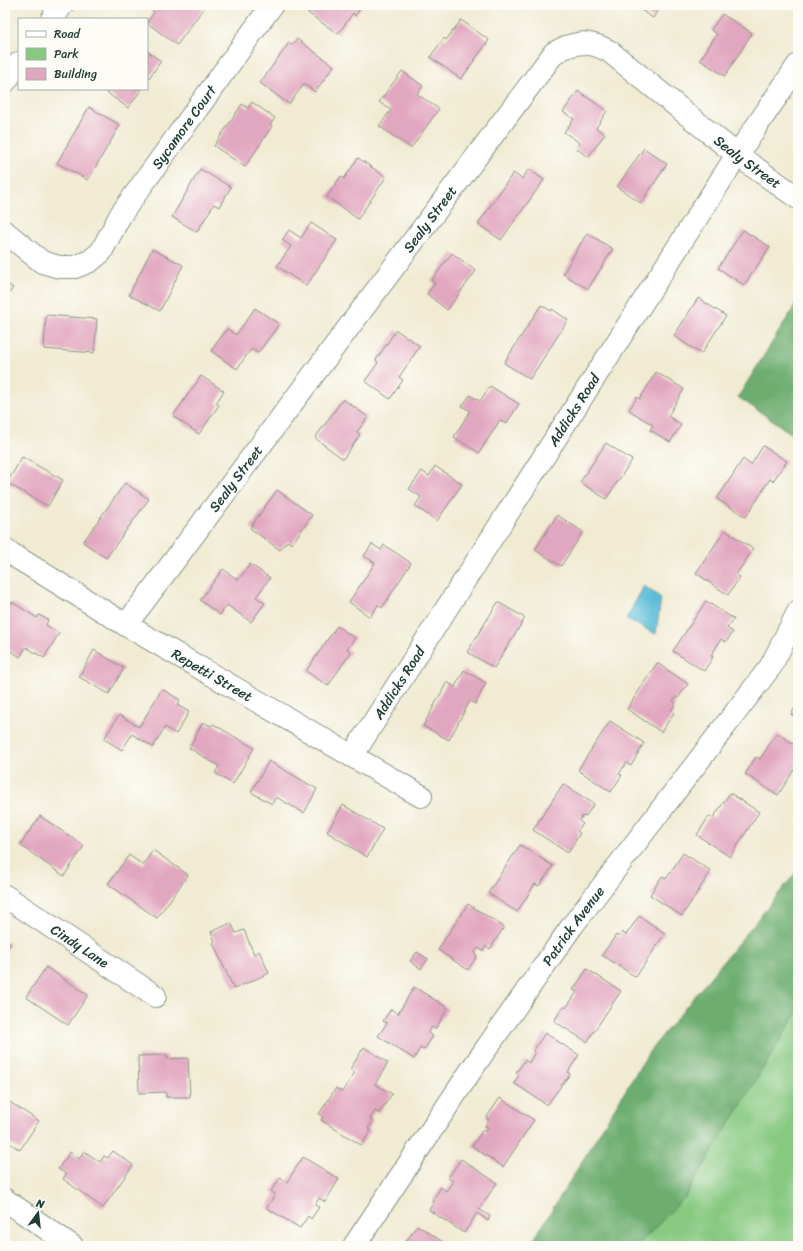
<svg xmlns="http://www.w3.org/2000/svg" width="803" height="1251" font-family="Sriracha,sans-serif">
<style>
.green{fill:#87c981;stroke:#53835a}
.forest{fill:#6dad6f;stroke:#467552}
.water{fill:#5abdd8;stroke:#3c7d86}
.building{fill:#e2a7c0}
.lines{fill:none;stroke-linecap:round;stroke-linejoin:round}
.minor-casing{stroke:#889484;stroke-width:24}
.minor{stroke:#fff;stroke-width:22}
.labels{text-anchor:middle;stroke-width:3;stroke-linejoin:round;paint-order:stroke}
.street-label{font-size:14px;fill:#1f3d34;stroke:#fdfcf7}
</style>
<rect width="100%" height="100%" fill="#fdfcf7"/>
<filter id="ink" filterUnits="userSpaceOnUse"><feTurbulence type="fractalNoise" baseFrequency=".025" numOctaves="2"/><feDisplacementMap in="SourceGraphic" scale="8" xChannelSelector="R" yChannelSelector="G"/><feConvolveMatrix kernelMatrix="1 2 1 2 8 2 1 2 1" color-interpolation-filters="sRGB"/></filter>
<filter id="wash" filterUnits="userSpaceOnUse"><feTurbulence type="fractalNoise" baseFrequency=".012" numOctaves="4" result="noise"/><feDisplacementMap in="SourceGraphic" scale="16" xChannelSelector="R" yChannelSelector="G"/><feGaussianBlur stdDeviation="0.9" result="paint"/><feColorMatrix in="noise" values="0 0 0 0 0 0 0 0 0 0 0 0 0 0 0 0 0 1.4 0 .05"/><feComposite in="paint" operator="in"/></filter>
<g filter="url(#wash)">
<rect width="100%" height="100%" fill="#f1ebd3"/>
<path class="green" d="M798,1011V1246H637L685,1196Z"/>
<path class="forest" d="M798,301V438L738,397Z
M798,870V1011L685,1197L637,1246H530L649,1052Z"/>
<path class="water" d="M644,586L661,598L656,634L626,619Z"/>
<g id="blocks">
<path class="building" d="M150,5H206L177,45L147,23L154,12L148,8Z
M314,5H363L355,16L353,13L338,34L308,13Z
M634,5H661L653,18Z
M722,14L752,33L725,76L700,60L717,34L711,30Z
M461,20L489,40L461,79L430,57L444,38L446,40Z
M297,39L334,66L315,92L304,84L289,104L260,83L289,43L292,45Z
M147,51L161,61L147,81Z
M402,71L423,86L417,94L439,109L411,148L379,126L391,110L379,102Z
M102,89H142L128,108Z
M578,91L607,111L596,128L605,134L588,157L576,148L580,143L564,132L574,119L563,112Z
M252,102L275,118L270,125L272,126L245,167L214,146L242,104L248,108Z
M89,107L120,125L88,180L57,163Z
M644,148L667,164L641,203L617,187Z
M358,158L386,177L358,219L327,197L341,176L344,179Z
M200,169L231,187L219,207L214,204L197,232L172,217Z
M529,169L544,180L501,240L478,224L513,173L522,179Z
M311,223L337,240L306,286L277,266L291,246L282,240L289,230L301,238Z
M743,230L770,247L744,285L718,268Z
M587,233L613,249L588,289L563,274Z
M152,249L183,265L160,311L129,295Z
M452,253L476,271L447,310L427,294L435,283L431,281Z
M5,282L13,288L5,299Z
M698,298L726,316L701,354L674,336Z
M541,305L551,311L552,309L568,320L530,379L504,363Z
M255,308L279,324L258,353L251,349L237,369L211,351L227,329L236,335Z
M46,315L97,319L94,353L44,349Z
M396,330L420,346L399,377L403,380L390,399L365,381L378,363L376,360Z
M656,372L684,389L668,416L681,425L670,442L650,430L653,425L629,410L637,397L640,399Z
M201,376L224,391L216,403L219,405L199,434L173,416Z
M490,386L519,404L506,424L500,420L479,453L454,437L470,411L462,406L470,395L480,401Z
M343,399L368,417L357,432L360,435L343,459L315,438Z
M606,443L632,460L606,499L580,482Z
M763,446L787,461L773,481L770,479L746,517L717,499L743,459L751,465Z
M22,457L63,480L48,506L7,483Z
M435,466L462,484L437,521L415,506L421,497L409,489L422,471L429,476Z
M125,483L149,499L106,558L83,542Z
M277,490L312,515L292,544L287,541L280,550L250,528Z
M557,515L583,532L561,566L535,550Z
M725,530L753,549L736,575L740,577L728,595L696,573Z
M372,544L381,550L384,545L411,563L382,608L378,605L370,617L349,602L375,563L364,556Z
M250,564L270,578L256,597L265,603L251,622L227,605L220,615L200,600L223,569L238,580Z
M706,601L734,619L727,628L733,632L726,642L721,639L711,656L713,657L704,671L673,651Z
M12,602L37,618L39,615L48,620L46,625L59,633L44,658L26,647L20,657L5,647V638L9,631L5,629V612Z
M498,602L525,618L494,668L467,652Z
M337,626L355,638L347,649L351,652L328,686L306,671Z
M94,650L124,668L109,694L79,677Z
M657,663L688,684L678,698L676,697L673,701L676,703L671,710L674,713L661,732L627,709Z
M464,670L486,683L475,704L470,701L449,740L423,726L447,682L455,687Z
M162,689L180,700L177,705L189,712L176,734L165,727L153,747L132,734L122,750L104,739L119,715L139,727Z
M798,703V719L791,714Z
M610,721L644,743L631,766L626,763L619,774L622,775L611,792L578,770Z
M203,722L211,726L213,724L254,748L233,784L215,773L219,766L189,748Z
M777,733L798,747V764L778,795L745,774L756,757L760,759Z
M269,761L317,789L304,813L276,797L272,804L251,792Z
M563,784L594,804L585,817L582,816L579,821L583,824L577,831L580,833L568,853L533,830Z
M730,793L759,812L730,857L697,835L709,816L713,818Z
M343,805L383,829L367,857L327,832Z
M40,816L84,846L64,876L20,845Z
M520,845L553,866L539,886L535,884L517,912L488,893Z
M153,850L188,875L157,918L108,884L129,855L143,865Z
M683,853L711,871L682,916L650,895L662,876L666,879Z
M468,904L504,927L490,949L486,946L483,951L478,948L474,953L477,956L468,970L438,950Z
M639,916L665,933L636,977L602,955L616,935L619,937L622,932L626,935Z
M231,923L236,933L244,930L254,954L259,951L269,973L234,989L213,943L215,941L211,932Z
M5,941L10,944L5,951Z
M417,952L428,959L421,969L410,961Z
M46,967L88,995L68,1025L26,997Z
M587,969L621,991L587,1042L554,1021L564,1006L566,1008L577,992L573,990Z
M414,987L448,1008L435,1029L432,1027L428,1033L433,1036L424,1050L420,1048L414,1059L378,1036L387,1023L383,1021L391,1009L398,1014Z
M545,1033L579,1055L568,1072L570,1074L547,1105L514,1083L519,1075L516,1073L525,1060L529,1063L535,1052L533,1051Z
M364,1047L388,1063L375,1084L392,1094L379,1113L375,1111L370,1119L373,1121L368,1129L371,1131L361,1145L321,1120L323,1117L319,1114L336,1088L342,1092L355,1072L350,1069Z
M167,1055V1059L188,1058L190,1097H166V1092L139,1093L138,1056Z
M500,1098L534,1120L503,1167L472,1146L483,1130L486,1132L488,1128L485,1126L489,1120L486,1118Z
M5,1099L39,1121L20,1150L5,1140Z
M84,1151L100,1162L104,1156L108,1158L113,1151L133,1165L103,1208L63,1179L66,1174L58,1169L70,1152L79,1159Z
M303,1157L339,1179L325,1202L319,1198L315,1205L319,1207L311,1219L308,1216L300,1228L267,1208L275,1194L271,1191L280,1178L287,1182Z
M461,1159L497,1183L479,1209L490,1216L488,1221L477,1213L464,1233L429,1210L434,1202L432,1201L441,1187L446,1191L453,1181L448,1178Z
M417,1225L449,1246L404,1245Z"/>
</g>
</g>
<g filter="url(#ink)">
<use href="#blocks" fill-opacity="0" stroke="#889484" stroke-width="1"/>
<g class="lines">
<g class="minor-casing">
<g id="minor">
<path d="M52,19L62,5"/>
<path d="M5,82L19,63"/>
<path id="s1" d="M5,232L42,262L59,267H75L90,261L101,252L121,214L272,5"/>
<path id="s2" d="M5,550L126,625L421,796"/>
<path id="s3" d="M126,625L554,53C575,41 587,40 609,51L737,155L798,198"/>
<path id="s4" d="M352,756L737,155L798,65"/>
<path id="s5" d="M5,896L155,996"/>
<path d="M5,1200L72,1246"/>
<path id="s6" d="M354,1246L474,1066L572,926L771,666L798,612"/>
</g>
</g>
<use href="#minor" class="minor"/>
</g>
</g>
<g class="labels">
<g class="street-label">
<text dy="5" stroke="none"><textPath href="#s1" startOffset="262">Sycamore Court</textPath></text>
<text dy="5" stroke="none"><textPath href="#s3" startOffset="950">Sealy Street</textPath></text>
<text dy="5" stroke="none"><textPath href="#s3" startOffset="507">Sealy Street</textPath></text>
<text dy="5" stroke="none"><textPath href="#s4" startOffset="411">Addicks Road</textPath></text>
<text dy="5" stroke="none"><textPath href="#s3" startOffset="183">Sealy Street</textPath></text>
<text dy="5" stroke="none"><textPath href="#s2" startOffset="242">Repetti Street</textPath></text>
<text dy="5" stroke="none"><textPath href="#s4" startOffset="87">Addicks Road</textPath></text>
<text dy="5" stroke="none"><textPath href="#s6" startOffset="388">Patrick Avenue</textPath></text>
<text dy="5" stroke="none"><textPath href="#s5" startOffset="90">Cindy Lane</textPath></text>
</g>
</g>
<rect width="803" height="1251" fill="none" stroke="#fdfcf7" stroke-width="20"/>
<rect x="18" y="18" width="130" height="72" fill="#fdfcf7" stroke="#a4b0a9"/>
<rect x="26" y="31" width="20" height="6" fill="#ffffff" stroke="#a4b0a9"/>
<text x="54" y="38" font-size="12" fill="#1f3d34">Road</text>
<rect x="26" y="48" width="20" height="12" fill="#87c981" stroke="#a4b0a9"/>
<text x="54" y="58" font-size="12" fill="#1f3d34">Park</text>
<rect x="26" y="68" width="20" height="12" fill="#e2a7c0" stroke="#a4b0a9"/>
<text x="54" y="78" font-size="12" fill="#1f3d34">Building</text>
<g transform="translate(38 1213) rotate(15)" stroke="#fdfcf7" stroke-width="3" paint-order="stroke">
<path d="M0-3L7 15L0 10L-7 15Z" fill="#1f3d34"/>
<text y="-6" font-size="11" font-weight="bold" text-anchor="middle" fill="#1f3d34">N</text>
</g>
</svg>
